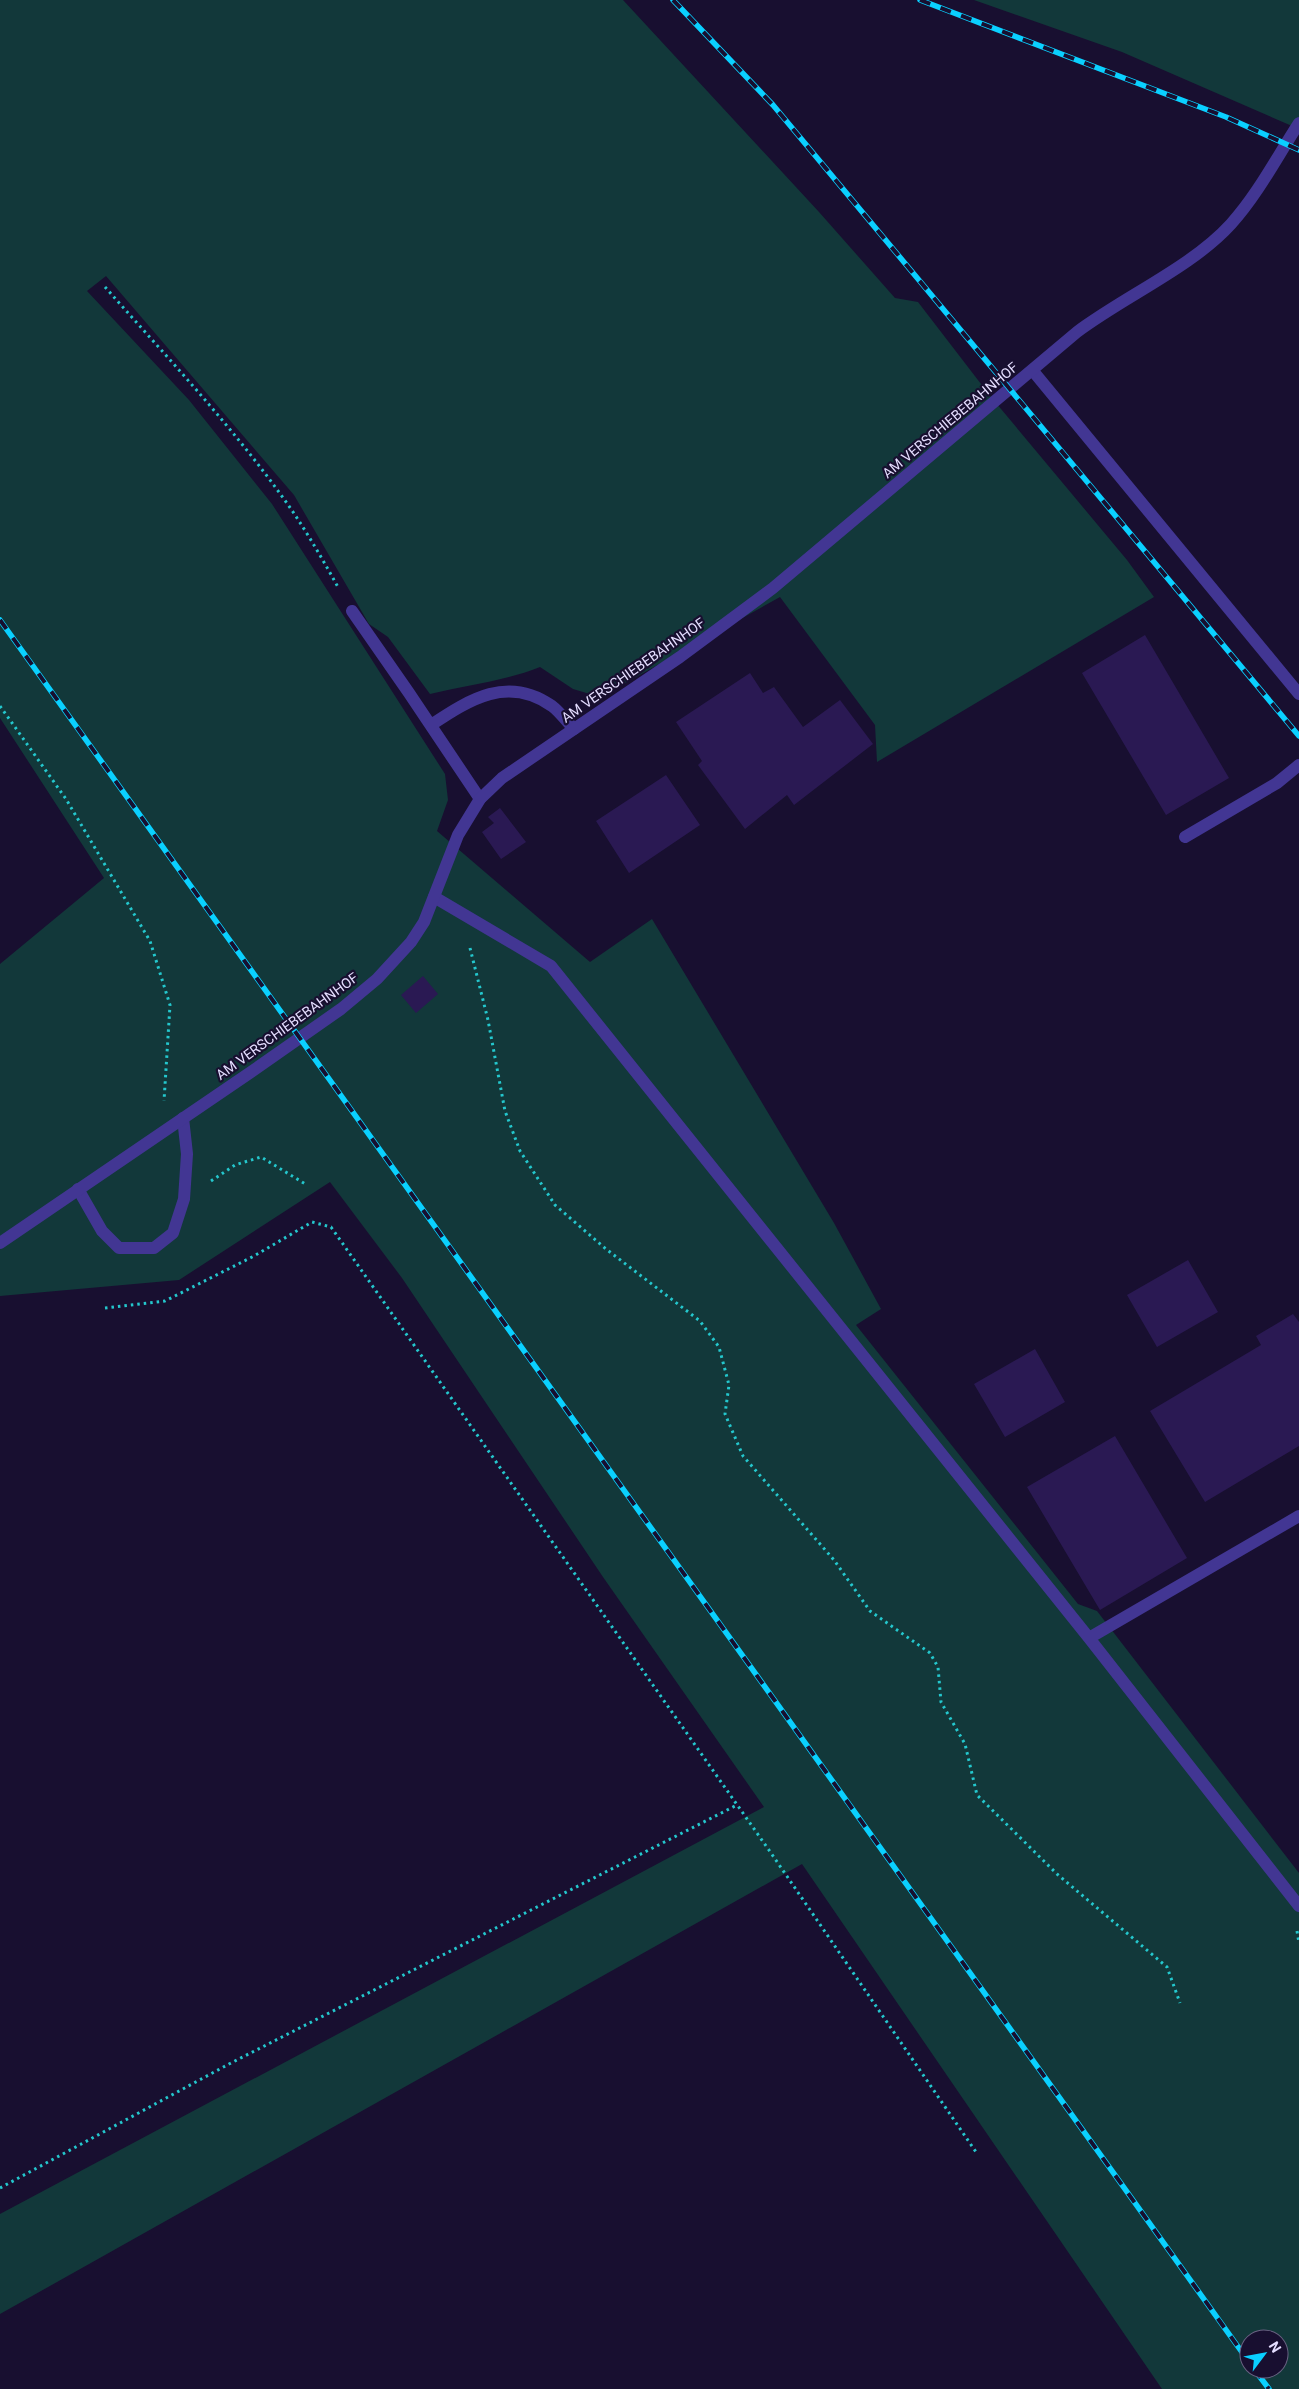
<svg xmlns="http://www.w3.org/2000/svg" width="1299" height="2389" font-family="Roboto,sans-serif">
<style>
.green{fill:#12383a;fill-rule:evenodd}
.building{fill:#2a1953}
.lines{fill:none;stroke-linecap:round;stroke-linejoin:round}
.path{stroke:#24c7cd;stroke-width:3;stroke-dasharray:2.5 4;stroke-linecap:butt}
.service{stroke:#423693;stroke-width:12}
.minor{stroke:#423693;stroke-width:12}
.rail-casing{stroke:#0ad0ff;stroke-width:5.5}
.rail{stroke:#180f30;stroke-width:4;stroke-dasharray:11;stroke-linecap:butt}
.labels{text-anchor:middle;stroke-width:4.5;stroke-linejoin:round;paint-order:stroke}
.street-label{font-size:14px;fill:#e5deff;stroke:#180f30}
</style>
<rect width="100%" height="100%" fill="#180f30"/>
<path class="green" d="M0,0H623L819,212L895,298L918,302L991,397L1127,560L1154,597L877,762L875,725L780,597L600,697L573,689L540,667C505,681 467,685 430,694L388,637L369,624L294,495L106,276L87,291L189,400L272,504L445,774L448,800L437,831L590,962L652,919L834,1223L881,1309L856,1325L1078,1604L1097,1611L1299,1873V2389H1162L802,1864L0,2314V2214L764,1807L603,1577L402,1278L330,1182L179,1280L0,1296V964L104,878L0,718ZM1249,2339H1279V2369H1249Z
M974,0H1299V129L1122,52Z"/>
<path class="building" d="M1145,635L1229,778L1166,815L1082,673Z
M750,673L763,693L774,687L803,727L840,700L873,744L794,805L787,795L745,829L698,765L702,761L676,722Z
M666,775L700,825L629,873L596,821Z
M500,808L526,842L501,859L482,832L494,823L488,817Z
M423,976L438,994L416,1013L401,995Z
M1188,1260L1218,1312L1157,1347L1127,1295Z
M1293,1314L1299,1322V1446L1205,1502L1150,1411L1261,1345L1256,1336Z
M1035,1349L1065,1402L1005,1437L974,1384Z
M1115,1436L1187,1558L1100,1610L1027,1487Z"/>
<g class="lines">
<path class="path" d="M105,287C166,356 230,424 284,499C304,527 322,558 339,589
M0,706L66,799L150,941L170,1005L164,1101
M470,948L488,1020L505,1111L520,1151L555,1205L606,1249L700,1321L719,1347L729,1385L725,1414L743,1456L834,1560L870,1611L930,1653L938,1667L941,1702L965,1744L977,1795L1057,1874L1167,1967L1180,2003
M211,1181L235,1165L261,1157L307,1185
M105,1308L165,1301L254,1256L312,1222L331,1227L771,1853L976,2152
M1297,1931L1299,1943
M0,2188L229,2064L737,1805"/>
<path class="service" d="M1033,371L1299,694
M352,611L409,693L480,799
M431,725C470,699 508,675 552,706C560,712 567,722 574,729
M1185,837L1277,783L1299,765
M434,897L551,966L1089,1638L1299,1906
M78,1189L102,1231L119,1248H154L173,1233L184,1199L187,1154L183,1118
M1089,1638L1299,1516"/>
<path class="minor" d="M0,1243L251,1072L341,1009L377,979L411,942L424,922L458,835L480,799L502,778L680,657L773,588L1077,332C1125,296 1192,267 1231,224C1258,194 1277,157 1299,123"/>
<g class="rail-casing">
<path id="rail" d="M673,0L773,105L1299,736
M920,0L1226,117L1299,150
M0,620L1249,2362
M1254,2369L1269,2389"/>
</g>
<use href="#rail" class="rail"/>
</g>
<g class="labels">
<g class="street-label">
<text transform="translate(950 420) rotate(-40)" y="5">AM VERSCHIEBEBAHNHOF</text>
<text transform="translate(633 670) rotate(-35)" y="5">AM VERSCHIEBEBAHNHOF</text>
<text transform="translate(287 1026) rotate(-36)" y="5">AM VERSCHIEBEBAHNHOF</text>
</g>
</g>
<g transform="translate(1264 2354) rotate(58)"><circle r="24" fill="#180f30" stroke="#6a6283"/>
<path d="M0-4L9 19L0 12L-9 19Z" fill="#0ad0ff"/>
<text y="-8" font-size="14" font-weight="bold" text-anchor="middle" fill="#e5deff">N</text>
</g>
</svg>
